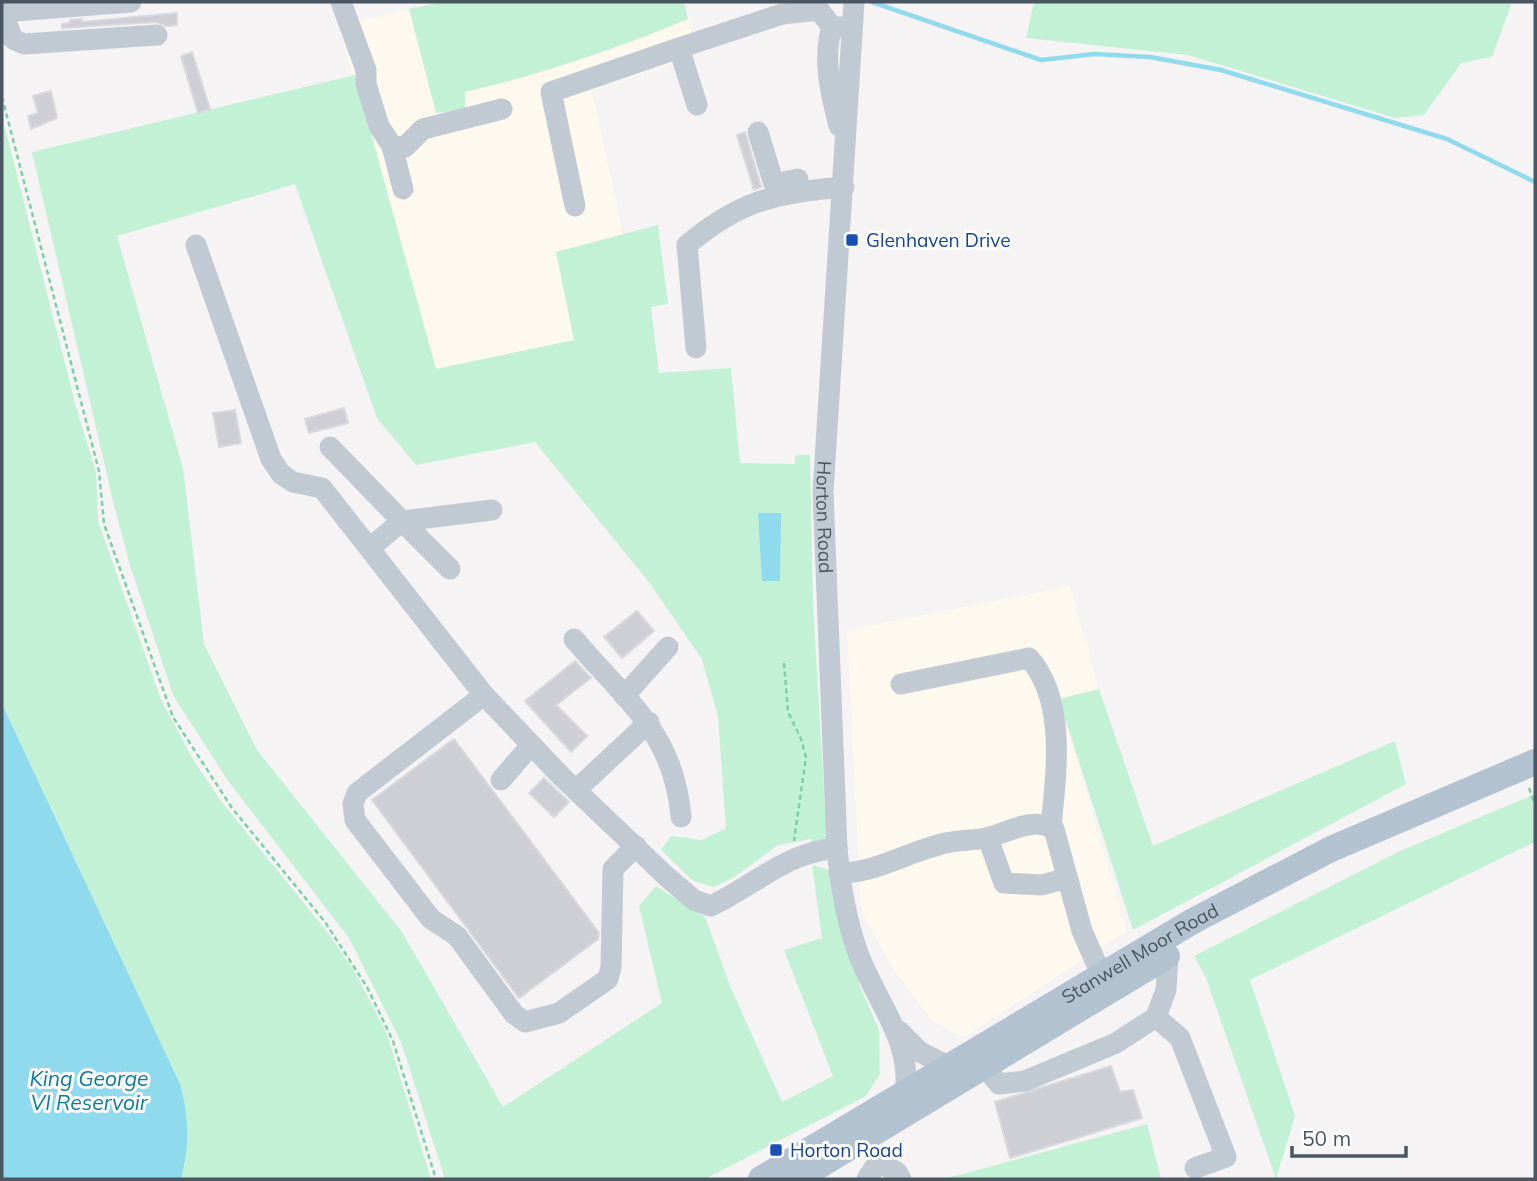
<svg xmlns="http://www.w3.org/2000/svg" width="1537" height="1181" font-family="Mulish,sans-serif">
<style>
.commercial{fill:#fdf9ef}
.green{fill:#c3f1d5}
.water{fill:#90daee}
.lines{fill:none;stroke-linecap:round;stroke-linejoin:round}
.stream{stroke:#90daee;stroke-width:4.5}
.building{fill:#cdcfd5;stroke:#d7d9de;stroke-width:2}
.path{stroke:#7ad0a6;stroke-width:2.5;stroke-dasharray:5 3.5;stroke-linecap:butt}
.minor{stroke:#c1cad2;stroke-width:21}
.major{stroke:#b3c2d1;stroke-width:26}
.transit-dot{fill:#1a4fb4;stroke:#fff;stroke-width:2.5}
.labels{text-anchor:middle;stroke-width:6;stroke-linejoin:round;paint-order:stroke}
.transit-label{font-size:19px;fill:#164399;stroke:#fff;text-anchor:start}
.street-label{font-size:19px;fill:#4a5661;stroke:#fff}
.water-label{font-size:21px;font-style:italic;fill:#0c7c9b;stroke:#fff}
</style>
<rect width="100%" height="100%" fill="#f5f3f3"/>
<path class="commercial" d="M409,9L436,112L464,92L512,81L615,49L688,19L692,35L666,45L671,64L592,90L623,234L556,252L575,340L436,369L339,26Z
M1070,586L1099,689L1059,700L1127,931L964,1037L931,1020L891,966L861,910L847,630Z"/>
<path class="green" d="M442,2H684L688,19C615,49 542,74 465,92V110L436,113L409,9Z
M1034,2H1512L1492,57L1461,63L1424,115L1395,118L1188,55L1026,38Z
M355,75L436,369L574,340L556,252L658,225L668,304L651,307L659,373L731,368L740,463L795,464V455H810L813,606L827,840L811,846V839L778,845L736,876L714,887L693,881L661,850L671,836L702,840L726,828L718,716L702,659L648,581L535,442L416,465L377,418L295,184L117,236L183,468L204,644L257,750L402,932L503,1107L662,1003L639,906L656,886L705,917L731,988L782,1102L833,1076L784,950L822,938L812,865L827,869L834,875L859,984L879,1030L880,1074L866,1096L705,1179H445L401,1042L349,938L229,782L174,697L129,562L114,505L32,152Z
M2,116L76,407L96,472L98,521L161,700L194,761L221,801L328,933L356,974L387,1034L431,1179H181L185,1163L180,1084L2,704Z
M1099,689L1153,846L1395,741L1406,784L1133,930L1059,699Z
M1535,794V842L1250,980L1295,1116L1276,1179L1206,978L1194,956L1398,852Z
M1147,1124L1161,1179H944Z"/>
<path class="water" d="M758,513H781L780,581H762Z
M2,704L180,1084C189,1117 190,1146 181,1179H2Z"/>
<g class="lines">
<path class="stream" d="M872,2L1041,60L1095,54L1150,57L1221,70L1447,139L1535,182"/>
</g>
<path class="building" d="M177,13V25L166,26L156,22L62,28V24L70,23V20L82,19V22Z
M192,52L210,109L198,113L181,56Z
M51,91L57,118L31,129L28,116L38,113L33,96Z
M745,132L761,187L754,190L737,135Z
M344,408L348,423L309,433L305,419Z
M235,410L241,443L219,447L213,413Z
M637,611L654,631L622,658L604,637Z
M575,661L591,678L556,705L587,736L571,752L525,701Z
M454,739L599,933L598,939L519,998L372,800Z
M544,778L569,802L554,817L529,793Z
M1111,1066L1120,1092L1133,1090L1142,1118L1010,1158L995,1102Z"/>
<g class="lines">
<path class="path" d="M2,97L99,471L104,524L173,717L232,808L325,922L367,987L393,1041L436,1179
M784,663L788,712L801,739L806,757L794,841
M1529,788L1535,805"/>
<g class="minor">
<path d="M341,2L366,70V84L379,126L392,146L405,147L423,129L502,109"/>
<path id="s1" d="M854,2L823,492L837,848C840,884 846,919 858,953C875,1000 913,1041 905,1093"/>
<path d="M2,12L13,39L24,44L157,35"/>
<path d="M2,12L131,2"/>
<path d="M697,105L679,48L782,14L819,10L832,27"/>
<path d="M839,126C831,95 822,58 832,27H846"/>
<path d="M758,132L774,184L798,179"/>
<path d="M392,146L403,189"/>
<path d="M575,206L551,92L679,48"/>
<path d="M196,245L271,459L281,474L293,482L322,488L484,695L562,777L666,876L694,900L711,906C757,884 784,853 837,848"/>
<path d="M696,348L687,245C740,200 776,193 844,187"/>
<path d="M330,447L402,521L370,548"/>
<path d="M402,521L492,510"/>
<path d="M402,521L450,569"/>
<path d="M574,639C625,700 674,732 681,817"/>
<path d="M901,684L1029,658C1067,701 1056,774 1051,827"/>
<path d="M484,695L357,793L353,804L355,820L431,919L457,936L514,1014L525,1022L559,1013L608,979L611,967L613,869L636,846"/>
<path d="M624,696L668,647"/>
<path d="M501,780L531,745"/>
<path d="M576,790L649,722"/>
<path d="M988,838L1004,883L1042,885L1067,878"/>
<path d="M839,873C874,873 904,854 938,845C953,840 970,841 986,838C1007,833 1033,816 1054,829L1082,931L1101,974"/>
<path d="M1156,1017L1180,1038L1226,1157L1195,1168"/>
<path d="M899,1031L920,1052L948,1066"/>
<path d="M984,1066L999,1084L1025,1081L1116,1043L1156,1017L1166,990L1168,956"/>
<path d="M867,1179L878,1162L897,1172L901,1179"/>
</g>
<g class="major">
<path id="s2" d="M761,1179L1193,921L1331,849L1535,762"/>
<path d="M797,1179L1167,956"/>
</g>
</g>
<g class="transit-dot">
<rect x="845" y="233" width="14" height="14" rx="3.5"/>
<rect x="769" y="1143" width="14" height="14" rx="3.5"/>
</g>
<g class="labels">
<g class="transit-label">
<text x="866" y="247">Glenhaven Drive</text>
<text x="790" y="1157">Horton Road</text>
</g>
<g class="street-label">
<text dy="7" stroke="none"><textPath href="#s1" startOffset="516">Horton Road</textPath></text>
<text dy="7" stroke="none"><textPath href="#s2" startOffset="441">Stanwell Moor Road</textPath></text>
</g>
<g class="water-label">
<text x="89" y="1086">King George<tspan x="89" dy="24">VI Reservoir</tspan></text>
</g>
</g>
<rect width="1537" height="1181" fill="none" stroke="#4a5661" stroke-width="7"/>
<path d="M1292 1146v10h114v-10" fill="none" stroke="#4a5661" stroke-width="3.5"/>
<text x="1302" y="1146" font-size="21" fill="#4a5661" stroke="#ffffff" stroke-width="5" paint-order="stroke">50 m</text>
</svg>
